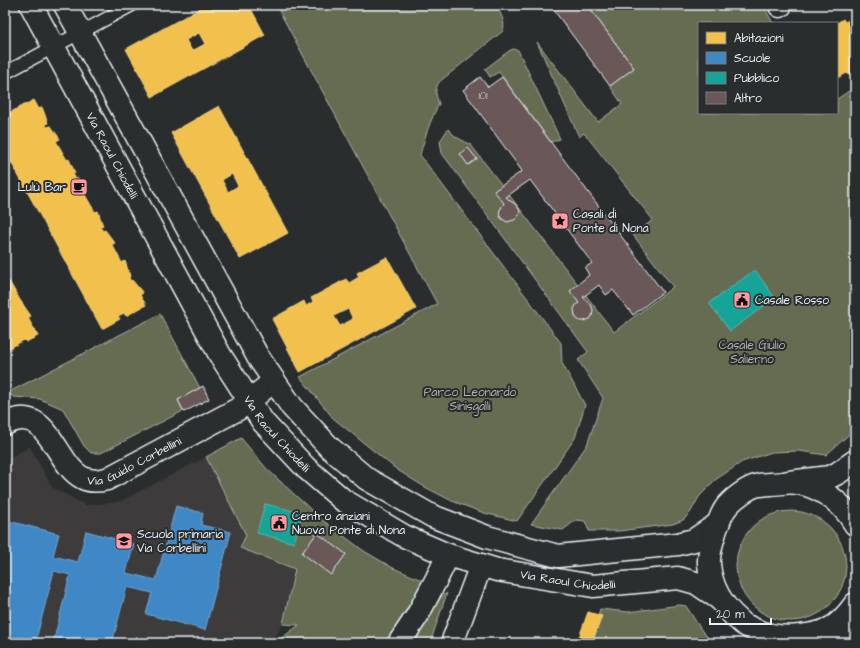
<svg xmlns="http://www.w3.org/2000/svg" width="860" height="648" font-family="'Architects Daughter',sans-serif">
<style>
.built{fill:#3d3a3b}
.green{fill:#666c51;stroke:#a7aea4}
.homes{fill:#f2c14e;stroke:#efcf81;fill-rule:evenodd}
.schools{fill:#3f88c5;stroke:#72a8d4}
.public{fill:#17a398;stroke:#56bab5}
.building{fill:#6a5858;stroke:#e8f1f8}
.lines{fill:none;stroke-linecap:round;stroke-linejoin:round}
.service-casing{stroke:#e8f1f8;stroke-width:15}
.minor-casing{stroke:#e8f1f8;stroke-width:25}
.tertiary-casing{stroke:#e8f1f8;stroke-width:25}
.secondary-casing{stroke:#e8f1f8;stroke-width:25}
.service{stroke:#2a2d2e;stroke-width:12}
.minor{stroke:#2a2d2e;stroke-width:22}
.tertiary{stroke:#2a2d2e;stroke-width:22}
.secondary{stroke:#2a2d2e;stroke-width:22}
.labels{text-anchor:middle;stroke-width:4;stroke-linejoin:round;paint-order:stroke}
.number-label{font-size:10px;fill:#c8cbd0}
.street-label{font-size:12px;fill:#e8f1f8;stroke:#2a2d2e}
.poi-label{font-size:12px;fill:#e8f1f8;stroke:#2a2d2e;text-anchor:start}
.park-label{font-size:12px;fill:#aeb5ad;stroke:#2a2d2e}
</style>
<rect width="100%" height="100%" fill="#2a2d2e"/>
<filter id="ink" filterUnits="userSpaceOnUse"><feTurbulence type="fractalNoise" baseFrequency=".025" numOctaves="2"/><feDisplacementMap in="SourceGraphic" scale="8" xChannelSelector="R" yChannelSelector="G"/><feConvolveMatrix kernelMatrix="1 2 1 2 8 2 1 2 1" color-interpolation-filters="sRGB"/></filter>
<g filter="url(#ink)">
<path class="built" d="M30,447L52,487L85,505L119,502L206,457L246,535L241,548L295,569L283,624L274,639L268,643H5V460Z"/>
<path class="green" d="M276,5H496C500,13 506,21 503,31L439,82C434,91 436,94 439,104C430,120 425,137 420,155L561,343L562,363L585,405L575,438L517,521L484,513L452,501L423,486L396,469L333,418L300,377L437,304Z
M587,5H763L773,23H699V113H837V99L855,87V429L826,455L799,451L772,452L742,462L715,480L699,497L690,513L683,520L673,524L619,531H589L585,521L576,520L563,530L531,524L587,445L603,398L578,360L588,352L447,160L442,154L440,141L448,129L456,137L471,145L614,332L673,287L633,235L653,220L584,133L579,137L537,42L598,122L622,104L610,86L634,68Z
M513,49L518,50L560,139L551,142L499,72L490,77L485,69L509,51Z
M160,314L200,388L178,400L183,411L101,453H91L84,446L63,409L40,399L14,397L7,393Z
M241,438L267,469L321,519L364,551L393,568L424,581L395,628L447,593L430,643H275L299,625L283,624L295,569L240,548L246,535L206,457Z
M736 566a55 55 0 1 1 110 0a55 55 0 1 1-110 0Z
M680,605L686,606L702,631L713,643H590L600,609L628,612Z"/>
<path class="homes" d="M206,5H249L265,35L152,97L126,49ZM199,33L205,44L192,51L186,40Z
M855,17V71L848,75L847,73L837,78V23L843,19L845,22Z
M34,100L39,109L42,107L48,123L45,124L47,127L51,126L60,139L56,141L67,160L69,159L75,173L73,174L76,179L78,178L87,191L84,193L95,212L98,211L103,226L100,227L103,231L105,230L115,243L112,244L122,263L125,261L130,276L129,278L131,281L132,280L143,293L140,295L146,305L126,316L124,313L118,316L120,319L102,329L5,151V115Z
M219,106L288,233L240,259L171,133ZM232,174L238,186L228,192L222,180Z
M387,257L416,309L300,372L272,319L304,301L306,306L313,302L311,298L346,279L349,283L359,277L357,273ZM348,309L353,319L340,326L334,316Z
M9,281L20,300L31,316L28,318L38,336L26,342L24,340L5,351V283Z
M588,612L602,616L592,643H577Z"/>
<path class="schools" d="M176,506L203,513L201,525L231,532L205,630L146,614L152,593L127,587L112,643H53L70,575L54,571L35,643H5V520L59,534L53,556L78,562L86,531L134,544L126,573L156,580Z"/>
<path class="public" d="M755,270L775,298L730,331L709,303Z
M265,504L302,513L294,543L257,533Z"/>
<path class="building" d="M550,5H587L634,68L610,86Z
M480,77L488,87L502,77L663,292L633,315L613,290L606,295L599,285L583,297L592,307L593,310L592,316L590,319L584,321H580L577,319L575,316L574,309L576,305L579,303L570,291L589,275L585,268L592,263L530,180L506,197L510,201L514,203L519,209L520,213L517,218L514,220L507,222L501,218L499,214L500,210L504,203L494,191L522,171L463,90Z
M468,148L477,159L468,165L460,154Z
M203,386L209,399L184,412L178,400Z
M317,533L346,554L331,575L302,553Z"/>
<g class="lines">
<g class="service-casing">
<path id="service" d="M5,73L132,5"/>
</g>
<g class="minor-casing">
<g id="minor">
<path d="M780,6L781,5"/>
<path id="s1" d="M5,424C48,400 55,465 83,478C91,482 99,481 107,479L240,408L274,381"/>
<path d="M399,643L417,616L437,578L448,555"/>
<path d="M452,643L481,565"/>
</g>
</g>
<g class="tertiary-casing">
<path id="tertiary" d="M789,482L830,477L838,473L855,461"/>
</g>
<g class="secondary-casing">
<g id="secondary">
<path id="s2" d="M31,5L220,355L263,422L306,468L343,500L404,536L448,555L497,570L593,586L678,578L696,583L721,600"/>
<path d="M65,5L258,357L292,407L330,448L367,479L432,516L487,537L558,556L678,544L694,540L718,524"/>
<path d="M855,524C842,501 811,479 783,483C775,484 767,484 759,485C748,487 731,500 725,509C721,515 719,522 716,529C713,540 708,552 709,564C711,586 722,606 740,621C742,623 744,625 747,626C763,635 782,638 800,636C809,635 820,633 829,629C840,624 848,614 855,604"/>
<path d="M844,643L845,617"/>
</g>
</g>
<use href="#service" class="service"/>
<use href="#minor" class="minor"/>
<use href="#tertiary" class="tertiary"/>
<use href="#secondary" class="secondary"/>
</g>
</g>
<defs>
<g id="cafe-square" transform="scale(0.9)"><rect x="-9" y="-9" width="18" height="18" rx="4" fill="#ff9aa2" stroke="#2a2d2e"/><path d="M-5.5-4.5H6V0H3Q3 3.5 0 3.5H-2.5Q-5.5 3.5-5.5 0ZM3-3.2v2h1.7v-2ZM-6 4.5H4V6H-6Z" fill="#111"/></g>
<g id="sight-square" transform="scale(0.9)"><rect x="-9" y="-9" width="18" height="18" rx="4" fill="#ff9aa2" stroke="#2a2d2e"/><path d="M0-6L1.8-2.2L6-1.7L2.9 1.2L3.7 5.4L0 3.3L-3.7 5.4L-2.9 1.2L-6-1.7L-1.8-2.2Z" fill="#111"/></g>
<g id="civic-square" transform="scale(0.9)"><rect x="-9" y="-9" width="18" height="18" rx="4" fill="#ff9aa2" stroke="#2a2d2e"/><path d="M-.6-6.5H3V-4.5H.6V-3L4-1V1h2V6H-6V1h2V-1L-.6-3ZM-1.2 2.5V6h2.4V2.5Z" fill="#111"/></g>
<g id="school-square" transform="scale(0.9)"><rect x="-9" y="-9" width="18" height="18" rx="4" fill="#ff9aa2" stroke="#2a2d2e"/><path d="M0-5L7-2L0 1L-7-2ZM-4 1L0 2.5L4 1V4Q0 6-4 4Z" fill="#111"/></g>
</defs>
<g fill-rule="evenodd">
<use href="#cafe-square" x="79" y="187"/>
<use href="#sight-square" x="560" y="221"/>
<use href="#civic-square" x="742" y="300"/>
<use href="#civic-square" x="279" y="523"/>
<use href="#school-square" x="124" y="541"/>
</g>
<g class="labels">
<g class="number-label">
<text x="483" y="99">101</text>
</g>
<g class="street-label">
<text dy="4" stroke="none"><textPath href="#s2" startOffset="171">Via Raoul Chiodelli</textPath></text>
<text dy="4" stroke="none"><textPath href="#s2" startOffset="495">Via Raoul Chiodelli</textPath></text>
<text dy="4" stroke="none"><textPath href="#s1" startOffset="162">Via Guido Corbellini</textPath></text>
<text dy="4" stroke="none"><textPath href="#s2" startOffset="831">Via Raoul Chiodelli</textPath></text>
</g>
<g class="poi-label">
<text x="66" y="191" text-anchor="end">Lulù Bar</text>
<text x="573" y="218">Casali di<tspan x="573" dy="14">Ponte di Nona</tspan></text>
<text x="755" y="304">Casale Rosso</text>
<text x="292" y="520">Centro anziani<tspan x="292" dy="14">Nuova Ponte di Nona</tspan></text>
<text x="137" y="538">Scuola primaria<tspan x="137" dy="14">Via Corbellini</tspan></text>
</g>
<g class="park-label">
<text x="752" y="349">Casale Giulio<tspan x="752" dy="14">Salierno</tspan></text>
<text x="470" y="396">Parco Leonardo<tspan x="470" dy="14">Sinisgalli</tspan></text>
</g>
</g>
<rect width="860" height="648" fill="none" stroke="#2a2d2e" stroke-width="20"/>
<rect x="10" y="10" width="840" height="628" fill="none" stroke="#e8f1f8" stroke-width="1.5" filter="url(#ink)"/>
<rect x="698" y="22" width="140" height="92" fill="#2a2d2e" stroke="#767b7f"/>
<rect x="706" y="32" width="20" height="12" fill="#f2c14e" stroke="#767b7f"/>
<text x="734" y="42" font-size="12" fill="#e8f1f8">Abitazioni</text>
<rect x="706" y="52" width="20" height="12" fill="#3f88c5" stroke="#767b7f"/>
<text x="734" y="62" font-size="12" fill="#e8f1f8">Scuole</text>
<rect x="706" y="72" width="20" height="12" fill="#17a398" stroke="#767b7f"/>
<text x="734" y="82" font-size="12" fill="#e8f1f8">Pubblico</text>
<rect x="706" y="92" width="20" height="12" fill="#6a5858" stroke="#767b7f"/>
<text x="734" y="102" font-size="12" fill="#e8f1f8">Altro</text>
<path d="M710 618v6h61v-6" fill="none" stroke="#e8f1f8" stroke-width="2"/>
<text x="716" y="618" font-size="12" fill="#e8f1f8" stroke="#2a2d2e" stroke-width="3" paint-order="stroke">20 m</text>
</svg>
